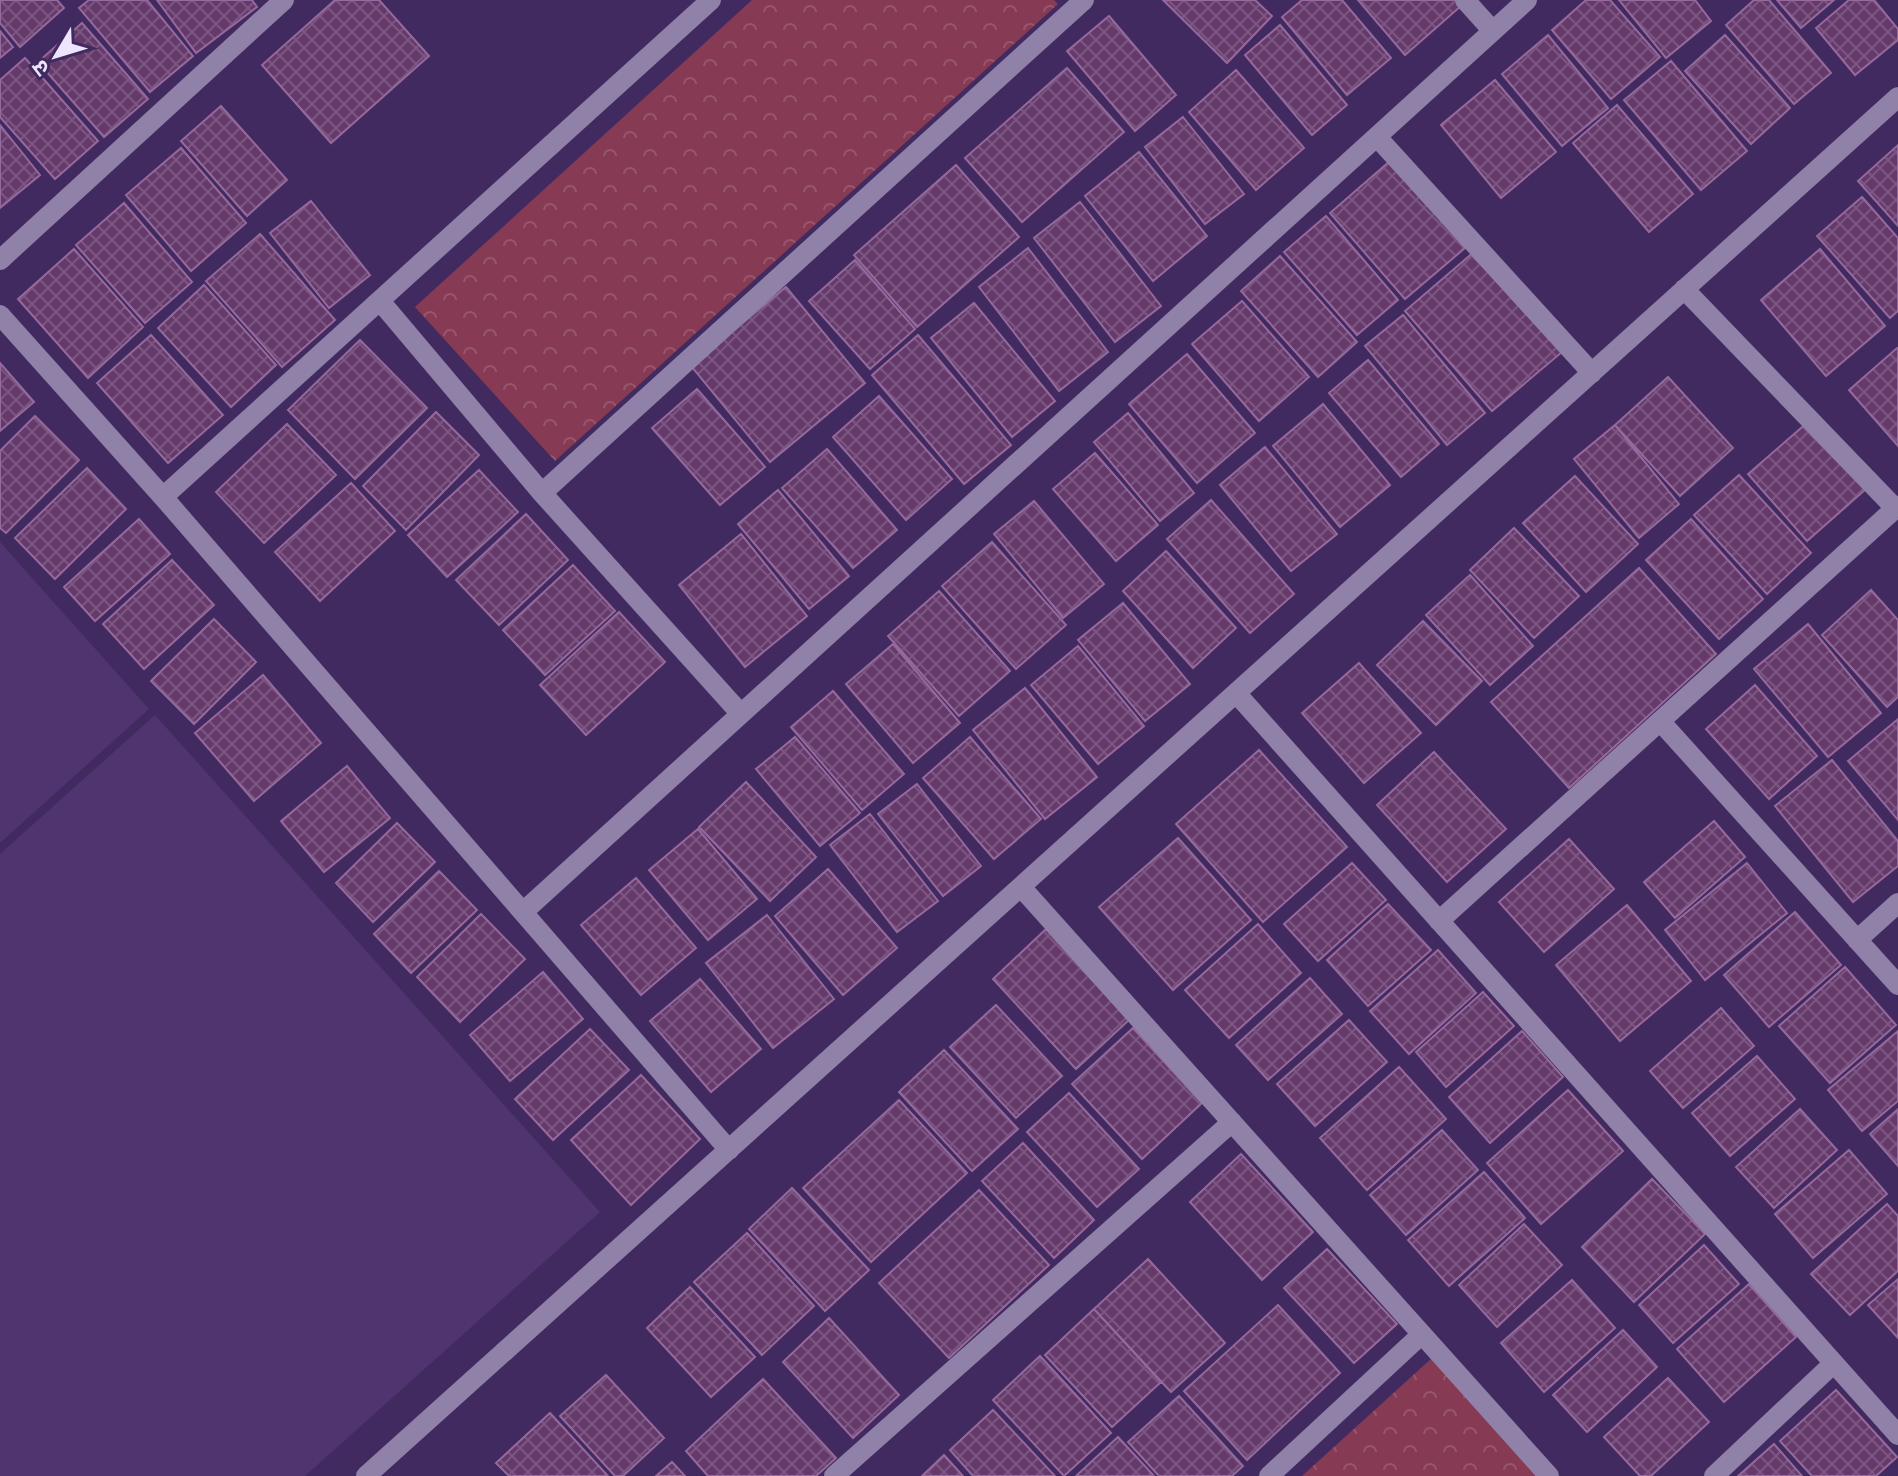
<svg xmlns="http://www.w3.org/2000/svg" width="1898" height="1476" font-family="'Exo 2','Noto Sans Devanagari',sans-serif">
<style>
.built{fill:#4f346f}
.park{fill:url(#park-crowns)}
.building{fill:url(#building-cross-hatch);stroke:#96699d;stroke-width:2}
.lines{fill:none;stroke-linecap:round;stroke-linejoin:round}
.minor{stroke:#9081a9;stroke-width:20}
</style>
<defs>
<pattern id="park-crowns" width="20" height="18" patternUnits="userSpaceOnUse" patternTransform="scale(2)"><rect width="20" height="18" fill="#873a53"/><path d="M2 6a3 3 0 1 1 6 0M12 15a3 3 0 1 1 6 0" fill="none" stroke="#98566d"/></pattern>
<pattern id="building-cross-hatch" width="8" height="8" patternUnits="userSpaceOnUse" patternTransform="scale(2)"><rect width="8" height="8" fill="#653a6b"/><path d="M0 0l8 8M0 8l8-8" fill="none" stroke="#7b5681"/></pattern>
</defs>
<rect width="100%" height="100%" fill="#412a5f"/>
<path class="built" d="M0,542L149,709L0,843Z
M155,715L600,1212L305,1476H0V854Z"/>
<path class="park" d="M752,0H1054L1058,4L555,461L415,307Z
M1432,1358L1540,1476H1302Z"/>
<path class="building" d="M0,0H57L64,8L20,47L0,23Z
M89,0H147L193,56L150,92L79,8Z
M157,0H252L257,7L196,53Z
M335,0H379L429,56L331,143L262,65Z
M1163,0H1255L1272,16L1227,63Z
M1302,0H1342L1391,58L1347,95L1282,17Z
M1358,0H1456L1461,6L1405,55Z
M1586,0H1610L1660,57L1611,99L1552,30Z
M1619,0H1695L1711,21L1666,58Z
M1754,0H1769L1831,73L1794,104L1726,25Z
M1777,0H1834L1801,28Z
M1849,0H1874L1898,29V40L1855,75L1816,28Z
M1109,16L1176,95L1135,131L1067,51Z
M82,23L148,99L104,137L38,62Z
M1280,25L1347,105L1312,135L1245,55Z
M0,31L13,47L0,58Z
M1548,35L1608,108L1562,146L1502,74Z
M1725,35L1790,108L1751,144L1685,71Z
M25,58L98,141L55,179L0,117V80Z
M1671,61L1747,151L1701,190L1624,100Z
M1067,68L1124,132L1022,222L965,158Z
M1236,70L1304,148L1256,190L1189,112Z
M1495,80L1556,152L1501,198L1441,125Z
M1617,105L1693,194L1649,232L1573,143Z
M221,106L287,180L247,216L181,141Z
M1183,117L1244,194L1205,224L1145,147Z
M0,125L40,175L0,208Z
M1898,145V226L1858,181Z
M181,148L246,223L191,271L126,195Z
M1139,152L1207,236L1153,281L1085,196Z
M1390,161L1465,248L1405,299L1330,213Z
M956,165L1019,237L917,327L854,255Z
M1862,197L1898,238V311L1890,318L1817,236Z
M311,201L370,275L329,308L270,233Z
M1080,202L1161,306L1115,342L1034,238Z
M124,203L192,282L145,323L76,245Z
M1326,216L1398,300L1357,335L1284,252Z
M260,234L335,320L282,367L206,281Z
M1028,248L1108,352L1059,391L979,287Z
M74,249L143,327L88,378L18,299Z
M1820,249L1885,326L1826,376L1761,300Z
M1475,251L1562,352L1492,411L1405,311Z
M1280,256L1357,342L1318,377L1241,291Z
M855,260L915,329L870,369L809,301Z
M204,285L276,365L231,407L158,328Z
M786,287L865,383L770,462L691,366Z
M1242,301L1309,377L1259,421L1192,344Z
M974,303L1055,401L1012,437L931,338Z
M1403,315L1485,413L1447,445L1365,346Z
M151,335L223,415L168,463L97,383Z
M918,335L1011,445L964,484L872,375Z
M360,340L427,408L355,479L288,410Z
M1897,348L1898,349V446L1849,390Z
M1187,354L1255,433L1197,483L1129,404Z
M1368,360L1439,444L1401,477L1329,393Z
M0,363L34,402L0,431Z
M1668,377L1733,448L1680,496L1615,425Z
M697,389L765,467L720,505L652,428Z
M879,396L952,479L906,520L833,437Z
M1323,404L1390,485L1340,527L1273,446Z
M436,412L479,455L406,530L363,486Z
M1128,413L1194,493L1160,521L1094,442Z
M35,416L79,460L6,533L0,528V451Z
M1808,422L1866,489L1807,541L1748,474Z
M287,424L336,475L264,543L216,492Z
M1615,425L1679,504L1639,538L1574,459Z
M1265,447L1337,534L1291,571L1220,485Z
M827,449L897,530L853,568L782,488Z
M1095,453L1158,525L1116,561L1053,489Z
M87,468L126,509L55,579L15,538Z
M479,470L518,512L447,577L408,535Z
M1739,475L1811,553L1767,594L1694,515Z
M1575,476L1638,544L1586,592L1523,523Z
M351,483L395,531L320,601L275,552Z
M778,490L849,576L809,609L738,524Z
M1211,500L1294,594L1250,633L1167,539Z
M1034,501L1104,584L1063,618L994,534Z
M526,514L568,560L499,625L456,580Z
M139,519L170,554L95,621L64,587Z
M1691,519L1763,599L1719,639L1646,560Z
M1514,528L1579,596L1534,638L1470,570Z
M741,534L807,616L745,667L679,585Z
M992,542L1066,625L1016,669L942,586Z
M1166,551L1236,628L1193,668L1123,591Z
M172,560L214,605L144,669L103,624Z
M573,565L615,611L545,675L503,630Z
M1639,568L1716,654L1569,788L1491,702Z
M1470,575L1533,646L1490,685L1426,615Z
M1871,590L1898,620V697L1887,707L1822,635Z
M939,591L1010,671L959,716L888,636Z
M1123,603L1190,684L1145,721L1078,640Z
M619,612L665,662L586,735L540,685Z
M214,619L256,662L194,724L151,681Z
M1423,621L1482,681L1436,725L1377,665Z
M1808,624L1881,713L1828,757L1754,669Z
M893,644L960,723L913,763L846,684Z
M1078,646L1144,726L1098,764L1031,685Z
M1359,663L1421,733L1364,783L1302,713Z
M263,675L321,743L254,801L195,733Z
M1755,685L1817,756L1769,799L1706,729Z
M1025,688L1097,777L1045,819L973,730Z
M833,691L904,774L862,810L791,727Z
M1898,719V820L1848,761Z
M795,737L860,813L820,846L756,769Z
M970,737L1041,819L994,859L923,778Z
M1259,750L1347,847L1263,922L1176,824Z
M1434,752L1506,829L1447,882L1377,805Z
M1832,760L1898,841V866L1853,902L1775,806Z
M347,766L390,818L324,872L281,821Z
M746,782L816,857L770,901L699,827Z
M917,784L981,866L943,896L878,814Z
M870,814L938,901L897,932L830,845Z
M1714,821L1745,857L1675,918L1644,882Z
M397,823L435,862L373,922L336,883Z
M698,829L757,899L708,940L649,870Z
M1178,838L1251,920L1173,990L1099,907Z
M1569,839L1614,889L1544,952L1499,902Z
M1352,863L1386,900L1318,961L1284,924Z
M1747,863L1787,913L1705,980L1665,930Z
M828,869L897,948L843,995L775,916Z
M439,871L477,910L411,973L374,934Z
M636,878L696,948L641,995L581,925Z
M1388,904L1431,950L1368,1006L1327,960Z
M1627,905L1691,981L1620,1041L1556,965Z
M1795,912L1841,965L1769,1027L1724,975Z
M481,914L525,959L460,1022L417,977Z
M767,915L834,999L773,1048L706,963Z
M1258,924L1301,973L1229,1038L1185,990Z
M1046,929L1129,1020L1076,1069L993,979Z
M1438,950L1476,993L1409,1054L1370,1011Z
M1845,967L1896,1025L1830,1083L1779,1026Z
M543,972L583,1019L510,1081L470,1035Z
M1310,978L1342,1014L1268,1080L1236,1045Z
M700,979L761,1049L711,1092L650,1021Z
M1483,992L1514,1026L1446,1087L1416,1052Z
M996,1005L1062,1076L1016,1118L950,1047Z
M1721,1008L1754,1046L1683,1108L1650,1071Z
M1349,1020L1387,1062L1315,1126L1277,1084Z
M1133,1028L1202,1103L1142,1159L1072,1084Z
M590,1029L629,1070L553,1140L515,1099Z
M1522,1031L1563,1077L1490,1143L1449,1097Z
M1898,1031V1101L1862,1131L1828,1090Z
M944,1050L1018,1129L972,1171L899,1092Z
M1757,1056L1795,1099L1730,1156L1692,1113Z
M1399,1067L1446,1119L1367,1190L1320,1138Z
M641,1075L700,1139L631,1205L571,1140Z
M1568,1090L1623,1151L1541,1224L1487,1163Z
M1069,1093L1139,1169L1097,1207L1027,1132Z
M899,1100L967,1173L871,1262L803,1188Z
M1800,1109L1837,1150L1774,1208L1736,1167Z
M1898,1109V1166L1870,1134Z
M1442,1130L1478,1170L1406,1235L1370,1195Z
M1023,1143L1094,1220L1054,1258L982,1181Z
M1849,1150L1887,1194L1813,1258L1775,1214Z
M1241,1154L1313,1232L1262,1280L1190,1202Z
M1484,1172L1525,1218L1449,1286L1408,1240Z
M1652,1179L1705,1234L1634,1302L1582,1247Z
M792,1188L869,1270L825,1311L749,1229Z
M979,1190L1049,1265L949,1358L879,1283Z
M1887,1204L1898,1216V1271L1850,1315L1811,1274Z
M1524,1224L1562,1265L1497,1327L1459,1285Z
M747,1233L814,1306L762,1355L694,1282Z
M1704,1245L1739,1284L1673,1343L1639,1305Z
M1327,1249L1397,1324L1354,1363L1284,1288Z
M1148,1259L1225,1343L1171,1392L1094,1309Z
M1898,1279V1338L1868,1305Z
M1572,1280L1615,1328L1544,1392L1501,1343Z
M1749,1284L1796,1337L1724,1402L1677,1349Z
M690,1287L755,1357L711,1397L647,1328Z
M1278,1305L1340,1373L1247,1460L1184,1391Z
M1094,1309L1161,1382L1112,1427L1045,1355Z
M829,1318L899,1395L853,1438L783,1362Z
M1623,1330L1657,1367L1587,1432L1553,1395Z
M1040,1356L1111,1433L1064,1476L993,1400Z
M606,1375L664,1438L623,1476H615L560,1416Z
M1668,1378L1709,1422L1651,1476H1640L1604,1437Z
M763,1379L836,1458L816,1476H708L686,1451Z
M1836,1390L1897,1457L1876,1476H1812L1780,1441Z
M1179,1396L1243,1466L1232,1476H1159L1128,1442Z
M993,1410L1055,1476H973L950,1450Z
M550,1413L608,1476H509L496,1463Z
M1118,1437L1154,1476H1076Z
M1774,1444L1802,1476H1738Z
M944,1455L963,1476H922Z
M672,1462L685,1476H656Z"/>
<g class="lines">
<path class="minor" d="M1465,0L1492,30
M1377,137L1592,373
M0,260L284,0
M1684,289L1895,508
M380,301L542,493L741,714
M0,315L163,497L729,1150
M542,493L1084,0
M163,497L711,0
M1236,693L1898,1435
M1660,721L1898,985
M1021,887L1549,1476
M523,912L1527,0
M1439,921L1898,506
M1857,940L1898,903
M366,1476L1898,97
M834,1476L1232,1122
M1269,1476L1422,1334
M1714,1476L1834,1363"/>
</g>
<g transform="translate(56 56) rotate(232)" stroke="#412a5f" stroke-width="6" paint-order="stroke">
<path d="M0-6L14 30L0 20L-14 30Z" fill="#ede4fe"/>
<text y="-12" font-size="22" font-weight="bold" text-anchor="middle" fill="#ede4fe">उ</text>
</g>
</svg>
